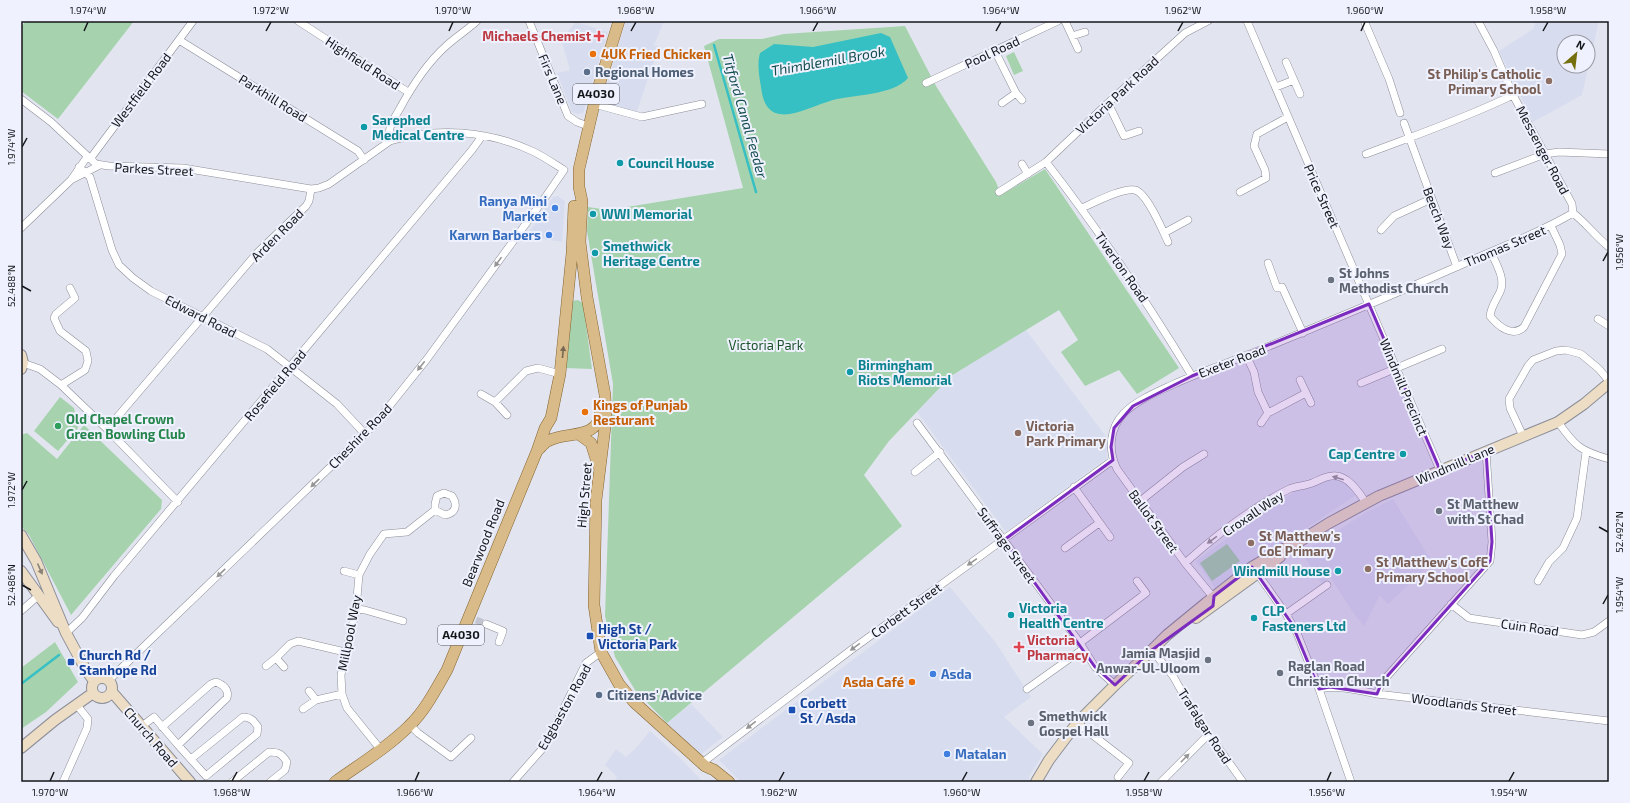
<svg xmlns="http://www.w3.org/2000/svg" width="1630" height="803" font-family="'Exo 2',sans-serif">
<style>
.built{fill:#d7dcef;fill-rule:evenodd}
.green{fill:#a6d3ad}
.water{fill:#37c0c4}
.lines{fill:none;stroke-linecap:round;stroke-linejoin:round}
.stream{stroke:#37c0c4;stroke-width:2.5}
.street-tunnel{stroke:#c3c6d0;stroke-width:7;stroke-dasharray:7 3.5;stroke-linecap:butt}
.street-casing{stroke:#8c8e99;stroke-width:8}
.secondary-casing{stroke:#8c8e99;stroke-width:12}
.primary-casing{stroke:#84632f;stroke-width:12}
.street{stroke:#fff;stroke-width:7}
.secondary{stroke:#ecddc4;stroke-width:10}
.primary{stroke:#d9bb89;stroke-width:11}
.oneway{fill:#969698}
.oneway2{fill:#776852}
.oneway3{fill:#8b8378}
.marked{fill:#7b2cbf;fill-opacity:0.2;stroke:#7b2cbf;stroke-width:3;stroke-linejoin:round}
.ticks{fill:none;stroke:#15161a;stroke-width:1.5}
.health-dot{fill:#e0444e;stroke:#eff2fe;stroke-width:1.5}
.food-dot{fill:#e8710a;stroke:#eff2fe;stroke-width:1.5}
.service-dot{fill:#5c6f8a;stroke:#eff2fe;stroke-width:1.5}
.education-dot{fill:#8d6e63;stroke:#eff2fe;stroke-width:1.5}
.culture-dot{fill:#0f9aa8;stroke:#eff2fe;stroke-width:1.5}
.shop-dot{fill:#3f7fe0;stroke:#eff2fe;stroke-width:1.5}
.worship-dot{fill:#6b7280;stroke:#eff2fe;stroke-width:1.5}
.leisure-dot{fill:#2e9e5b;stroke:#eff2fe;stroke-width:1.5}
.transit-dot{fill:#1a4fb4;stroke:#eff2fe;stroke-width:1.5}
.labels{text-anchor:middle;stroke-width:4;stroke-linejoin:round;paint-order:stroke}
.shield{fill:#eff2fe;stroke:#56585e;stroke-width:1}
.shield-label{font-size:12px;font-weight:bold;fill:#15161a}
.health-label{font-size:13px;font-weight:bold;fill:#be3a42;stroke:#eff2fe;text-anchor:end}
.street-label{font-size:13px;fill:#15161a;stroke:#eff2fe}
.food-label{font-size:13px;font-weight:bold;fill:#c56008;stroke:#eff2fe;text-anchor:start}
.service-label{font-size:13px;font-weight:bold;fill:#4e5e75;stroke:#eff2fe;text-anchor:start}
.education-label{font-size:13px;font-weight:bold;fill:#785e54;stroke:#eff2fe;text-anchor:start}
.culture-label{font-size:13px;font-weight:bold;fill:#0d838f;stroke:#eff2fe;text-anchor:start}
.shop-label{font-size:13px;font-weight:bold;fill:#366cbe;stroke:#eff2fe;text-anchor:end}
.worship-label{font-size:13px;font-weight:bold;fill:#5b616d;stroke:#eff2fe;text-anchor:start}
.park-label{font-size:13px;fill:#1d522b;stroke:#eff2fe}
.leisure-label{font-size:13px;font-weight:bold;fill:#27864d;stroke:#eff2fe;text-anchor:start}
.transit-label{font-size:13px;font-weight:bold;fill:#164399;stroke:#eff2fe;text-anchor:start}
.water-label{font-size:14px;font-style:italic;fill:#144d4f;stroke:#eff2fe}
.neatline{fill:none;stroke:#15161a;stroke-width:1.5}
.ticks-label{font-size:10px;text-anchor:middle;fill:#15161a}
</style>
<rect width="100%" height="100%" fill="#e2e5f0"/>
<path class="built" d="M626,21H664L654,45L659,47L637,111L621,109L601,103Z
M1536,21H1599L1582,95L1533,122L1499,51L1533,29ZM1564,42H1588V66H1564Z
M576,22L608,32L583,113L578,114L572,112L557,73L570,70L561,39Z
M558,196L565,201L562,242L537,238L527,235L553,197Z
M1026,330L1108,439L1107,458L1006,532L917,412L951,376Z
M1333,477L1344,481L1359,493L1305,529L1259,557L1215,588L1196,561L1241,528L1297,490Z
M1393,499L1432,562L1388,604L1380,595L1364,626L1354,614L1331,578L1322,584L1302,553L1367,512Z
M950,587L996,643L1031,697L1004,717L1043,754L1030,775L1028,782H741L719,760Z
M691,704L723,737L700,755L667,723Z
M650,731L681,759L703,782H614L617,777L605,765L616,749L626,757L635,749Z"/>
<path class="green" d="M26,21H134L58,119L21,91V27Z
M905,26L936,86L996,182L1001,195L1045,169L1179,368L1137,394L1119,370L1085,386L1061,352L1078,340L1059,310L951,376L889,441L864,475L902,526L667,723L635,690L615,657L605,616L613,384L587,231L588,207L609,210L743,188L704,46L719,39H762L784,34Z
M1014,52L1023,71L1014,75L1006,56Z
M578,300L583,303L592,369L564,368L572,301Z
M60,397L74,408L78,428L58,451L34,431Z
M84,425L162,500L161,509L71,615L29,535L21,526V435L27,433L57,459Z
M1227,544L1240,561L1212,581L1200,563Z
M55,642L78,682L46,712L21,729V668Z"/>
<path class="water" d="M881,33L890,37L908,78C894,95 853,95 833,100C805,108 766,134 761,87C759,75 757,64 760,53L774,44L813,47Z"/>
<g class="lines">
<path class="stream" d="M714,45L756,192
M21,684L59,655"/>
<path class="street-tunnel" d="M476,620L486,624"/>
<g class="street-casing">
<path id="street" d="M298,21L408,92
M529,21L568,116L577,122L588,126
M1065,21L1078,49
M1247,21L1440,470
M1478,21L1494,51L1513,95L1572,204L1573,213C1586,223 1596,237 1609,247
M1365,23L1389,79L1400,113
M1072,36L1085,32
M179,40L358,151L364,160
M995,51L1016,93L1022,100
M1286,62L1300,94
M926,83L1058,21
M1276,87L1294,80
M21,99L51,122L96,164L109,166L183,168L311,189
M1002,103L1016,93
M1108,103L1124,136L1139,131
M594,104L642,117L702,104
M1404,123L1457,267
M390,141C436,127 487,130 532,151C543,156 553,163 564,170
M1366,154C1416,135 1466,118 1513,95
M90,159L193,21
M1046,162C1099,230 1147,302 1192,376
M1022,164L1028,174
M79,167L90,177L112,250L119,265L133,278L151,291L267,349L337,404L365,434
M1495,173L1545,154L1559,152L1609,154
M71,180L100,165
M999,192L1046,162L1108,103L1185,33L1208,21
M1240,192L1266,178L1265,170L1254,146L1257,134L1288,117
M1082,208C1093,203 1123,187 1135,190C1147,193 1163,231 1168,242
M21,228L71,180L87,157
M1381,230L1394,216L1431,199
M1164,233L1188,220
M1491,252C1496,264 1506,279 1500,292C1496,300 1491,307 1490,316C1498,326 1512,338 1524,327L1562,254L1560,245L1551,226
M1268,263L1277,288L1282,287L1303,333
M1598,319L1609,326
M1246,355L1254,372L1258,392L1268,413
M23,363L40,369L61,385L107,429L178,502
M1300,380L1311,403
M1361,383L1442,349
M61,385L85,370L88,361L86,351L60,331L54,318L56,314L75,298L70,288
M481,394L495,402L507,415
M495,402L526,371L538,368L560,374
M1558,422C1575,446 1580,451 1609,459
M917,423L1080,643L1095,667L1115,685
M1261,423L1268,413L1306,393
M107,429L257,253L306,206L309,201L311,189L319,188L329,184L390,141C387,128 393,120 399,110C412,86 426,64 446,46C456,37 467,30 477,21
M1523,436L1510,408L1509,399L1528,366L1533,360L1556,351L1566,350L1581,354L1599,369L1609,381
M915,472L940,452
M1074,487L1110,537
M1139,502L1183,467L1204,454
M1065,548L1099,523
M1185,563C1214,537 1253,507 1289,489C1295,486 1305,486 1312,483C1318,481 1325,476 1332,476C1347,474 1359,492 1366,503
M1255,570L1286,614L1297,633L1319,689L1351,782
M344,571L359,575
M1538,581L1549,562L1563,548L1577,518L1586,452
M1213,602V597L1185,563L1117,469C1108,450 1109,429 1124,413C1137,400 1157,392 1174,384C1200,372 1228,363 1255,352C1328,322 1400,292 1472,260C1506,245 1541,232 1573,213
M1451,604L1469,618L1582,635L1594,632L1609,621
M356,609L365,610L403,621
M21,611L38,596
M1286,614L1327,585
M486,624L503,631L499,642
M66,633L82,618L114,576L472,150L482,136
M1080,643L1146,593L1137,581
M1152,650L1173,676L1195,715L1243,782
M266,666L276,658
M284,667L276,658L290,644L298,641L345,652
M109,680L375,424L427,359L544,199L564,170
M1027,689L1083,649
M1319,689C1338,685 1358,690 1377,694L1609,721
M309,691L316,700
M1377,694L1382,682L1490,561L1492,542L1486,451
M303,709L316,700L342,694
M1077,723L1129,763L1118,777
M410,725L418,733L451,757L471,738
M142,726L154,717L178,745L227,698C229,690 224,685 216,682L211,684L162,727
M178,745L206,776L257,734L258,727C254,721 251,717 243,717L191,759
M381,750L347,708L342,694L341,675L356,609L359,575L370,554L384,534L407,532L435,510V504L437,496L444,493L452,496C458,505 456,513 445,515L435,510
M702,763L851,650L1113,460
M63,782L87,728L88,719L76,704
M232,782L269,752C279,752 282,754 287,762L285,770L270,782
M513,782L543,748L549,738L586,663L601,652
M1161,782L1209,734"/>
</g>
<g class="secondary-casing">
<path id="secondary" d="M21,355L23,363L21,369
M21,535L36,561L66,633L86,670L94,681
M21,571L58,622
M1196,618L1280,557
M92 688a10 10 0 1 1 20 0a10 10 0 1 1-20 0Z
M112,692L190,782
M21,748L55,720L93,693
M1036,782L1049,760L1077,723L1115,685L1152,650L1167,635L1206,603L1252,567L1279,551L1297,543L1329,523L1379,496L1558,422L1584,404L1609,383"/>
</g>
<g class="primary-casing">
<path id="primary" d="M619,21L597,92L579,169V187L582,201L580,242L587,297L605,395L606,419L596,500L594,605L601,652L619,684L634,702L705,766L714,770L729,782
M580,435L591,443L598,465
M539,449C542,446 545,442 548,441C568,430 598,442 601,410
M335,782C360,764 387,748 409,726C425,711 436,689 447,670L537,451L545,428L551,418L560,374L572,253L574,206"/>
</g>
<use href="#street" class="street"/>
<use href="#secondary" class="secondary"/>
<use href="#primary" class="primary"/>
</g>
<defs><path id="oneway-solid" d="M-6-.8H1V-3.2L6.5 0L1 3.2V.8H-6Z"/></defs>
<g class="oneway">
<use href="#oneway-solid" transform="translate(498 262) rotate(126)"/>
<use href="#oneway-solid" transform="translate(421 366) rotate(128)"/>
<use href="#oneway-solid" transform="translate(1338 478) rotate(-164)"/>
<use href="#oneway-solid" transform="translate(315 483) rotate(136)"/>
<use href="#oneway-solid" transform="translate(1212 540) rotate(144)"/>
<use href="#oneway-solid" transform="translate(972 562) rotate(145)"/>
<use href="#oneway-solid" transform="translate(221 573) rotate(136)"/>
<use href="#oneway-solid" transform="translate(855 647) rotate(144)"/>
<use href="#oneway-solid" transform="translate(751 725) rotate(143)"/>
<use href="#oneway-solid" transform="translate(1185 758) rotate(-45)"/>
</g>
<use class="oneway2" href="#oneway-solid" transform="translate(563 352) rotate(-85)"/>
<use class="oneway3" href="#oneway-solid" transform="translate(40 569) rotate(66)"/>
<path class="marked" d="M1369,304L1440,470L1486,451L1492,542L1490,561L1382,682L1377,694L1330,687L1319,689L1292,624L1252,567L1214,596L1213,606L1152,650L1115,685L1095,667L1004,540L1113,460L1111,447L1114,428L1133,406L1192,376Z"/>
<path class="ticks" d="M84,31L88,22M266,31L271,22M449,31L453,22M631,31L636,22M813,31L818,22M996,31L1001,22M1178,31L1183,22M1361,31L1365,22M1543,31L1548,22M22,147L27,138M1603,261L1608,252M22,286L31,291M22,490L27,481M1599,527L1608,532M22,585L31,590M1603,604L1608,595M50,781L54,772M232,781L237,772M415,781L419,772M597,781L602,772M779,781L784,772M962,781L967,772M1144,781L1149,772M1327,781L1331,772M1509,781L1514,772"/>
<g class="health-dot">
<path d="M597 30h4v4h4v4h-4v4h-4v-4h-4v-4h4z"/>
<path d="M1017 641h4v4h4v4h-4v4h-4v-4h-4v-4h4z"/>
</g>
<g class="food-dot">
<circle cx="593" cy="54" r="4"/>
<circle cx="585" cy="412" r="4"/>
<circle cx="912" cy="682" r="4"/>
</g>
<g class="service-dot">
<circle cx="587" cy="72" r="4"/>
<circle cx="599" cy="695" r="4"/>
</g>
<g class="education-dot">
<circle cx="1549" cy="81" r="4"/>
<circle cx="1018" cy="433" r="4"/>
<circle cx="1251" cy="543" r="4"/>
<circle cx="1368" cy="569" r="4"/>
</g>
<g class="culture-dot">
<circle cx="364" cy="127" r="4"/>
<circle cx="620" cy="163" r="4"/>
<circle cx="593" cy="214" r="4"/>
<circle cx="595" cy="253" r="4"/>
<circle cx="850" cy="372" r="4"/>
<circle cx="1403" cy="454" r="4"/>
<circle cx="1338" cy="571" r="4"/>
<circle cx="1011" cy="615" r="4"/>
<circle cx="1254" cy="618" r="4"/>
</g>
<g class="shop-dot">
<circle cx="555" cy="208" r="4"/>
<circle cx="549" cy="235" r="4"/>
<circle cx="933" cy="674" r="4"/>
<circle cx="947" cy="754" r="4"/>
</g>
<g class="worship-dot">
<circle cx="1331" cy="280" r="4"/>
<circle cx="1439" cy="511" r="4"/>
<circle cx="1208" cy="660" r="4"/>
<circle cx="1280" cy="673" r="4"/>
<circle cx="1031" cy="723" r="4"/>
</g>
<circle class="leisure-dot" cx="58" cy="426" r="4"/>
<g class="transit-dot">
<rect x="586" y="632" width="8" height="8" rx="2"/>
<rect x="67" y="658" width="8" height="8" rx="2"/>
<rect x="788" y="706" width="8" height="8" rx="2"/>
</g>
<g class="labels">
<g class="shield">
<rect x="573" y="84" width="46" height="20" rx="3"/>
<rect x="438" y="625" width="46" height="20" rx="3"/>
</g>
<g class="shield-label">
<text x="596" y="98">A4030</text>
<text x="461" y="639">A4030</text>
</g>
<g class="health-label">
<text x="591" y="41">Michaels Chemist</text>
<text x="1027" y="645" text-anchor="start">Victoria<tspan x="1027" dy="15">Pharmacy</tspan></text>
</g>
<g class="street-label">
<text transform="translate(992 52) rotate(-25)" y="5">Pool Road</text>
<text transform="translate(363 63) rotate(33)" y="5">Highfield Road</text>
<text transform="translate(553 79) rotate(67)" y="5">Firs Lane</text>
<text transform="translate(141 90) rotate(-53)" y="5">Westfield Road</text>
<text transform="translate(1117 95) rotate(-43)" y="5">Victoria Park Road</text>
<text transform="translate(273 98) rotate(32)" y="5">Parkhill Road</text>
<text transform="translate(1543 150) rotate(62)" y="5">Messenger Road</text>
<text transform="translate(154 169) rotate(3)" y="5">Parkes Street</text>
<text transform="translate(1322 196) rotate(66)" y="5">Price Street</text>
<text transform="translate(1439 218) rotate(69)" y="5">Beech Way</text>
<text transform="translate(277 235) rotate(-45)" y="5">Arden Road</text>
<text transform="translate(1505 246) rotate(-23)" y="5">Thomas Street</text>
<text transform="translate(1122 267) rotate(55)" y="5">Tiverton Road</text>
<text transform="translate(201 316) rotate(27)" y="5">Edward Road</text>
<text transform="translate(1232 361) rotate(-21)" y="5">Exeter Road</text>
<text transform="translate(275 385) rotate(-50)" y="5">Rosefield Road</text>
<text transform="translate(1404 387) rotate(67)" y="5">Windmill Precinct</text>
<text transform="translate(360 436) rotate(-46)" y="5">Cheshire Road</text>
<text transform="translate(1455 464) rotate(-23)" y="5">Windmill Lane</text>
<text transform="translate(584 495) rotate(-85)" y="5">High Street</text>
<text transform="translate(1253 513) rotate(-34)" y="5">Croxall Way</text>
<text transform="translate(1154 521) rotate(54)" y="5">Ballot Street</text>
<text transform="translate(483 543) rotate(-68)" y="5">Bearwood Road</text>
<text transform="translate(1007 545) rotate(54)" y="5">Suffrage Street</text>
<text transform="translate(906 610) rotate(-36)" y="5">Corbett Street</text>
<text transform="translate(1530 627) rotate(8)" y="5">Cuin Road</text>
<text transform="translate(349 633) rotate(-79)" y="5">Millpool Way</text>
<text transform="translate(1464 704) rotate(7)" y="5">Woodlands Street</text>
<text transform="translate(564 707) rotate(-61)" y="5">Edgbaston Road</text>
<text transform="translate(1205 726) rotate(57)" y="5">Trafalgar Road</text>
<text transform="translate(151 737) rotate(49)" y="5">Church Road</text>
</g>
<g class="food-label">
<text x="601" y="59">4UK Fried Chicken</text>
<text x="593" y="410">Kings of Punjab<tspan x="593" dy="15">Resturant</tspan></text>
<text x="904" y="687" text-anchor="end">Asda Café</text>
</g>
<g class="service-label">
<text x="595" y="77">Regional Homes</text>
<text x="607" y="700">Citizens' Advice</text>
</g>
<g class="education-label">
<text x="1541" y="79" text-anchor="end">St Philip's Catholic<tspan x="1541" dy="15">Primary School</tspan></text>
<text x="1026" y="431">Victoria<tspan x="1026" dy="15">Park Primary</tspan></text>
<text x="1259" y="541">St Matthew's<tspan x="1259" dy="15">CoE Primary</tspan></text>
<text x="1376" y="567">St Matthew's CofE<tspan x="1376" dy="15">Primary School</tspan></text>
</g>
<g class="culture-label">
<text x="372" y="125">Sarephed<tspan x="372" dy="15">Medical Centre</tspan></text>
<text x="628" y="168">Council House</text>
<text x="601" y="219">WWI Memorial</text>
<text x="603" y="251">Smethwick<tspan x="603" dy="15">Heritage Centre</tspan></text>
<text x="858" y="370">Birmingham<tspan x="858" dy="15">Riots Memorial</tspan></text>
<text x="1395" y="459" text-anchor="end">Cap Centre</text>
<text x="1330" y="576" text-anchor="end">Windmill House</text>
<text x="1019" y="613">Victoria<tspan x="1019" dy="15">Health Centre</tspan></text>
<text x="1262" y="616">CLP<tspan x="1262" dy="15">Fasteners Ltd</tspan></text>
</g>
<g class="shop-label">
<text x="547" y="206">Ranya Mini<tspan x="547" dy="15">Market</tspan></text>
<text x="541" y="240">Karwn Barbers</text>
<text x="941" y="679" text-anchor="start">Asda</text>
<text x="955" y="759" text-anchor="start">Matalan</text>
</g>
<g class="worship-label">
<text x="1339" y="278">St Johns<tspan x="1339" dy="15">Methodist Church</tspan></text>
<text x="1447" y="509">St Matthew<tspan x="1447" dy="15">with St Chad</tspan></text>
<text x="1200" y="658" text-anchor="end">Jamia Masjid<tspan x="1200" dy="15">Anwar-Ul-Uloom</tspan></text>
<text x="1288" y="671">Raglan Road<tspan x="1288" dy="15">Christian Church</tspan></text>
<text x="1039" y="721">Smethwick<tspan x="1039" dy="15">Gospel Hall</tspan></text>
</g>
<g class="park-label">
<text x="766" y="350">Victoria Park</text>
</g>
<g class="leisure-label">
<text x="66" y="424">Old Chapel Crown<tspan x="66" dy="15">Green Bowling Club</tspan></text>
</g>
<g class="transit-label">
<text x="598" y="634">High St /<tspan x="598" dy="15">Victoria Park</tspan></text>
<text x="79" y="660">Church Rd /<tspan x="79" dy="15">Stanhope Rd</tspan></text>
<text x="800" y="708">Corbett<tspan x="800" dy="15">St / Asda</tspan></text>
</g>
<g class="water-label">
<text transform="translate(828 61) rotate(-10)" y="5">Thimblemill Brook</text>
<text transform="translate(745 116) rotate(74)" y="5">Titford Canal Feeder</text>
</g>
</g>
<rect width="1630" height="803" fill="none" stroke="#eff2fe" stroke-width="44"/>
<g transform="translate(1576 54) rotate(28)"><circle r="19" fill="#eff2fe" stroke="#989aa3"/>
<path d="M0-3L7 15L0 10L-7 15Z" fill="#756f0e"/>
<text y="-6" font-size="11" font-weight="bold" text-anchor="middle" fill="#15161a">N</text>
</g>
<rect x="22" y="22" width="1586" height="759" class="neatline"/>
<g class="ticks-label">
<text x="88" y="14">1.974°W</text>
<text x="271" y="14">1.972°W</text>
<text x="453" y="14">1.970°W</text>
<text x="636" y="14">1.968°W</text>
<text x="818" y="14">1.966°W</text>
<text x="1001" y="14">1.964°W</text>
<text x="1183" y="14">1.962°W</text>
<text x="1365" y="14">1.960°W</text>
<text x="1548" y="14">1.958°W</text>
<text transform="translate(11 147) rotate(-90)" y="4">1.974°W</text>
<text transform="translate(1619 252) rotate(-90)" y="4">1.956°W</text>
<text transform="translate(11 286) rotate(-90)" y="4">52.488°N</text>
<text transform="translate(11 490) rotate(-90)" y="4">1.972°W</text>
<text transform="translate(1619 532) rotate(-90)" y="4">52.492°N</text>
<text transform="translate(11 585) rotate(-90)" y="4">52.486°N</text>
<text transform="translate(1619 595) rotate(-90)" y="4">1.954°W</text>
<text x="50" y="796">1.970°W</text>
<text x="232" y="796">1.968°W</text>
<text x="415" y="796">1.966°W</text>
<text x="597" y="796">1.964°W</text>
<text x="779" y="796">1.962°W</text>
<text x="962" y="796">1.960°W</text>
<text x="1144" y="796">1.958°W</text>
<text x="1327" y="796">1.956°W</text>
<text x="1509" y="796">1.954°W</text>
</g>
</svg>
